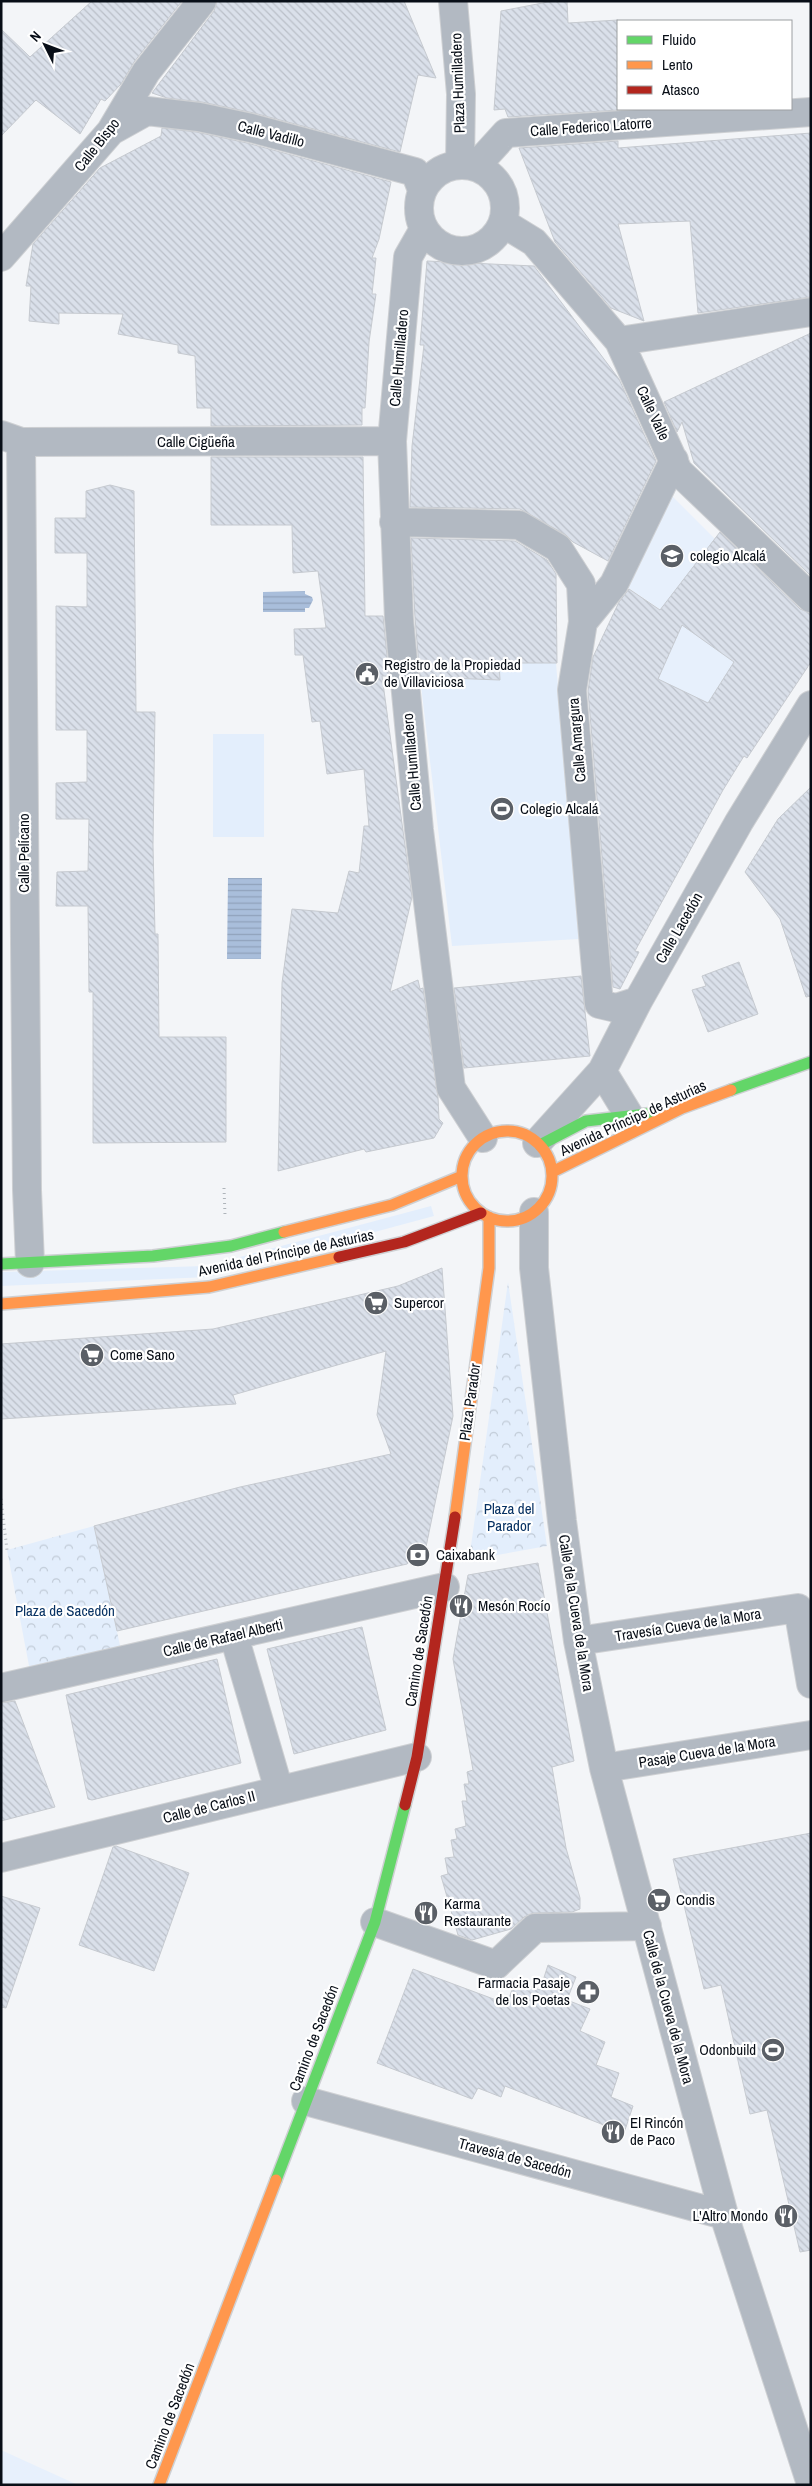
<svg xmlns="http://www.w3.org/2000/svg" width="812" height="2486" font-family="'Archivo Narrow',sans-serif">
<style>
.built{fill:#e7f0fc}
.forest{fill:url(#forest-crowns)}
.garden{fill:#e3eefc}
.water{fill:url(#water-rules)}
.building{fill:url(#building-back-hatch);stroke:#c6cad0;fill-rule:evenodd}
.lines{fill:none;stroke-linecap:round;stroke-linejoin:round}
.street-casing{stroke:#ced0d3;stroke-width:30}
.fast-casing{stroke:#ced0d3;stroke-width:14}
.slow-casing{stroke:#ced0d3;stroke-width:14}
.jam-casing{stroke:#ced0d3;stroke-width:14}
.path{stroke:#aeb4ba;stroke-width:3;stroke-dasharray:1 4;stroke-linecap:butt}
.street{stroke:#b2b9c2;stroke-width:28}
.fast{stroke:#63d668;stroke-width:11}
.slow{stroke:#ff974d;stroke-width:11}
.jam{stroke:#b3261e;stroke-width:11}
.labels{text-anchor:middle;stroke-width:4.5;stroke-linejoin:round;paint-order:stroke}
.street-label{font-size:15px;fill:#080e17;stroke:#fff}
.poi-label{font-size:15px;fill:#080e17;stroke:#fff;text-anchor:start}
.park-label{font-size:15px;fill:#083263;stroke:#fff}
</style>
<defs>
<pattern id="forest-crowns" width="20" height="18" patternUnits="userSpaceOnUse" patternTransform="scale(1.25)"><rect width="20" height="18" fill="#e3eefc"/><path d="M2 6a3 3 0 1 1 6 0M12 15a3 3 0 1 1 6 0" fill="none" stroke="#c1cbd7"/></pattern>
<pattern id="water-rules" width="6" height="5" patternUnits="userSpaceOnUse" patternTransform="scale(1.25)"><rect width="6" height="5" fill="#a9bedb"/><path d="M0 2.5h6" fill="none" stroke="#90a2bb"/></pattern>
<pattern id="building-back-hatch" width="6" height="6" patternUnits="userSpaceOnUse" patternTransform="scale(1.25)"><rect width="6" height="6" fill="#dae0ea"/><path d="M-1 5l2 2M0 0l6 6M5-1l2 2" fill="none" stroke="#babfc8"/></pattern>
</defs>
<rect width="100%" height="100%" fill="#f3f5f8"/>
<path class="built" d="M671,495L715,539L661,610L627,587Z
M682,625L739,656L695,723L658,679Z
M1,2450L78,2485H1Z"/>
<path class="forest" d="M508,1282L547,1546L469,1560Z
M94,1526L121,1650L30,1671L7,1550Z"/>
<path class="garden" d="M499,663H556L579,939L452,946L420,677L500,680Z
M213,734H264V837H213Z
M431,1206L434,1216L208,1277L1,1286V1272L206,1266Z"/>
<path class="water" d="M305,591V594L312,597L313,600L309,608H305V612H263V592Z
M228,878H262L261,959H227Z"/>
<path class="building" d="M92,1H182L134,62L121,84L105,101L101,99L80,134L36,100L1,136V29L30,57Z
M217,1H404L436,78L418,75L400,152L254,113L202,102L167,98L152,93L214,11Z
M553,1H567L568,23L618,20V110L508,117L505,109L494,110L501,11Z
M162,128L196,132L247,143L391,182L379,239L372,258H376L372,294H376L369,342L365,408H362V425L211,426V408H197L195,356L178,353V345L118,334L123,314L59,313V324L29,321L31,286H26L33,244L100,168L161,136Z
M811,133V297L698,313L690,221L618,224L644,321L611,308L555,242L519,148L618,141V148Z
M427,261L534,266L619,379L656,461L608,561L573,542L566,535L520,509L410,507L412,446L424,345H420Z
M811,333V576L694,463L682,422L677,432L664,402Z
M211,457H363L365,616H383L389,676H382L412,897L390,992L418,980L420,989L423,988L438,1097L439,1119L443,1123L434,1138L366,1152L364,1149L278,1171L282,983L292,909L338,913L349,871L359,873L364,826H369L364,769L327,774L320,721L312,722L303,655H295L294,629L326,628L318,571L293,573L292,525H211Z
M110,485L134,491L136,712H155L153,845L155,934H158L159,1037H226V1142L93,1143V992H89L88,906H56L57,872L88,871L89,819H56V783L87,782V730H56V606L87,607V553H55V518H86V491Z
M720,532L800,609L811,613V662L747,758L744,756L723,790L635,951L639,952L620,989L613,987L588,691L593,657L619,602L629,589L660,610ZM682,625L734,662L708,703L658,679Z
M411,538L515,541L547,560L556,574L557,663H499L500,680L420,677L415,618Z
M811,787V996L806,997L780,919L745,872L778,819Z
M739,962L758,1014L708,1032L692,990L706,986L702,976Z
M581,976L590,1056L464,1068L454,988Z
M442,1268L453,1416L426,1547L407,1564L117,1631L94,1526L240,1487L391,1454L377,1415L386,1351L233,1395L236,1404L1,1419V1344L213,1329L398,1286Z
M538,1563L574,1761L552,1767L566,1848L580,1898V1909L572,1912L534,1913L524,1917L511,1929L472,1940L458,1935L441,1876L448,1874L445,1858L454,1857L451,1840L457,1839L455,1829L466,1826L462,1801H467L464,1784H469L467,1772L473,1770L453,1659L468,1575Z
M362,1627L386,1730L294,1754L267,1649Z
M217,1659L241,1763L92,1800L88,1799L66,1695Z
M15,1701L55,1807L1,1821V1703Z
M811,1833V2250L800,2252L767,2110L750,2114L721,1985L704,1989L673,1859Z
M116,1846L189,1873L154,1971L79,1945L113,1847Z
M1,1896L40,1908L6,2008L1,2007Z
M548,1965L576,1977L567,2000L590,2009L580,2031L605,2042L596,2065L619,2073L611,2097L633,2106L624,2133L505,2086L501,2097L478,2088L472,2099L377,2063L413,1969L507,2004L515,1981L540,1990Z"/>
<g class="lines">
<g class="street-casing">
<path id="street" d="M453,1L461,94L460,164
M111,131L147,111L199,117L251,128L415,172L422,190
M419 208a43 43 0 1 1 86 0a43 43 0 1 1-86 0Z
M476,166L506,133L811,112
M503,223L534,242L619,341L678,471L811,598
M424,229L408,257L392,441L399,619L419,830L451,1088L483,1138
M1,257L111,131L146,72L202,1
M619,341L811,312
M1,435L21,442L392,441
M21,442L27,1190L30,1263
M394,522L519,525L558,548L581,584L583,622
M638,1001L616,1008L599,1004L572,690L583,622L614,584L674,460
M602,1071L630,1117
M537,1143L602,1071L638,1001L739,822L811,705
M534,1212V1268L562,1521L578,1641L604,1768L724,2215L811,2484
M234,1636L279,1790
M578,1641L798,1608L811,1684
M1,1688L445,1587
M604,1768L811,1735
M1,1858L417,1757
M375,1922L496,1965L535,1928L647,1926
M306,2101L724,2215"/>
</g>
<g class="fast-casing">
<path id="fast" d="M731,1090L811,1062
M540,1145L586,1121L655,1113
M1,1264L153,1256L231,1246L284,1232
M276,2180L375,1922L405,1805"/>
</g>
<g class="slow-casing">
<path id="slow" d="M462 1176a45 45 0 1 1 90 0a45 45 0 1 1-90 0Z
M552,1172L682,1108L731,1090
M284,1232L392,1205L462,1176
M1,1304L209,1287L339,1257
M455,1517L489,1268V1217
M159,2485L276,2180"/>
</g>
<g class="jam-casing">
<path id="jam" d="M339,1257L404,1242L481,1213
M405,1805L417,1757L455,1517"/>
</g>
<path class="path" d="M224,1188L225,1215
M1,1499L7,1550"/>
<use href="#street" class="street"/>
<use href="#fast" class="fast"/>
<use href="#slow" class="slow"/>
<use href="#jam" class="jam"/>
</g>
<defs>
<g id="school-disc" transform="scale(1.25)"><circle r="9.5" fill="#5a5f66" stroke="#fff"/><path d="M0-5L7-2L0 1L-7-2ZM-4 1L0 2.5L4 1V4Q0 6-4 4Z" fill="#fff"/></g>
<g id="civic-disc" transform="scale(1.25)"><circle r="9.5" fill="#5a5f66" stroke="#fff"/><path d="M-.6-6.5H3V-4.5H.6V-3L4-1V1h2V6H-6V1h2V-1L-.6-3ZM-1.2 2.5V6h2.4V2.5Z" fill="#fff"/></g>
<g id="stadium-disc" transform="scale(1.25)"><circle r="9.5" fill="#5a5f66" stroke="#fff"/><path d="M0-5a6.5 5 0 1 0 0 10a6.5 5 0 1 0 0-10ZM-3.5-1.8h7v3.6h-7Z" fill="#fff"/></g>
<g id="supermarket-disc" transform="scale(1.25)"><circle r="9.5" fill="#5a5f66" stroke="#fff"/><path d="M-6-5.5h2.5l.6 2H6L4.5 2H-2.5L-4.4-4H-6ZM-1.5 3.2a1.3 1.3 0 1 0 .1 0ZM3 3.2a1.3 1.3 0 1 0 .1 0Z" fill="#fff"/></g>
<g id="bank-disc" transform="scale(1.25)"><circle r="9.5" fill="#5a5f66" stroke="#fff"/><path d="M-6-4H6V4H-6ZM0-2.3a2.3 2.3 0 1 0 0 4.6a2.3 2.3 0 1 0 0-4.6Z" fill="#fff"/></g>
<g id="restaurant-disc" transform="scale(1.25)"><circle r="9.5" fill="#5a5f66" stroke="#fff"/><path d="M-5-6h1v4h1v-4h1v4h1v-4h1v5L-1.5 .5V6h-2V.5L-5-1ZM5-6V6H3V1.5H1.5Q1.5-4 5-6Z" fill="#fff"/></g>
<g id="pharmacy-disc" transform="scale(1.25)"><circle r="9.5" fill="#5a5f66" stroke="#fff"/><path d="M-2-6h4v4h4v4h-4v4h-4v-4h-4v-4h4Z" fill="#fff"/></g>
</defs>
<g fill-rule="evenodd">
<use href="#school-disc" x="672" y="556"/>
<use href="#civic-disc" x="367" y="674"/>
<use href="#stadium-disc" x="502" y="809"/>
<use href="#supermarket-disc" x="376" y="1303"/>
<use href="#supermarket-disc" x="92" y="1355"/>
<use href="#bank-disc" x="418" y="1555"/>
<use href="#restaurant-disc" x="461" y="1606"/>
<use href="#supermarket-disc" x="659" y="1900"/>
<use href="#restaurant-disc" x="426" y="1913"/>
<use href="#pharmacy-disc" x="588" y="1992"/>
<use href="#stadium-disc" x="773" y="2050"/>
<use href="#restaurant-disc" x="613" y="2132"/>
<use href="#restaurant-disc" x="786" y="2216"/>
</g>
<g class="labels">
<g class="street-label">
<text transform="translate(458 83) rotate(-92)" y="5">Plaza Humilladero</text>
<text transform="translate(591 127) rotate(-4)" y="5">Calle Federico Latorre</text>
<text transform="translate(271 134) rotate(14)" y="5">Calle Vadillo</text>
<text transform="translate(97 145) rotate(-52)" y="5">Calle Bispo</text>
<text transform="translate(399 358) rotate(-85)" y="5">Calle Humilladero</text>
<text transform="translate(653 413) rotate(65)" y="5">Calle Valle</text>
<text x="196" y="447">Calle Cigüeña</text>
<text transform="translate(577 740) rotate(-95)" y="5">Calle Amargura</text>
<text transform="translate(412 762) rotate(-95)" y="5">Calle Humilladero</text>
<text transform="translate(24 853) rotate(-90)" y="5">Calle Pelícano</text>
<text transform="translate(679 928) rotate(-60)" y="5">Calle Lacedón</text>
<text transform="translate(633 1118) rotate(-25)" y="5">Avenida Príncipe de Asturias</text>
<text transform="translate(286 1253) rotate(-12)" y="5">Avenida del Príncipe de Asturias</text>
<text transform="translate(470 1402) rotate(-82)" y="5">Plaza Parador</text>
<text transform="translate(576 1613) rotate(81)" y="5">Calle de la Cueva de la Mora</text>
<text transform="translate(688 1625) rotate(-9)" y="5">Travesía Cueva de la Mora</text>
<text transform="translate(223 1638) rotate(-13)" y="5">Calle de Rafael Alberti</text>
<text transform="translate(419 1651) rotate(-81)" y="5">Camino de Sacedón</text>
<text transform="translate(707 1752) rotate(-9)" y="5">Pasaje Cueva de la Mora</text>
<text transform="translate(209 1807) rotate(-14)" y="5">Calle de Carlos II</text>
<text transform="translate(668 2007) rotate(75)" y="5">Calle de la Cueva de la Mora</text>
<text transform="translate(314 2038) rotate(-69)" y="5">Camino de Sacedón</text>
<text transform="translate(515 2158) rotate(15)" y="5">Travesía de Sacedón</text>
<text transform="translate(170 2416) rotate(-69)" y="5">Camino de Sacedón</text>
</g>
<g class="poi-label">
<text x="690" y="561">colegio Alcalá</text>
<text x="384" y="670">Registro de la Propiedad<tspan x="384" dy="17">de Villaviciosa</tspan></text>
<text x="520" y="814">Colegio Alcalá</text>
<text x="394" y="1308">Supercor</text>
<text x="110" y="1360">Come Sano</text>
<text x="436" y="1560">Caixabank</text>
<text x="478" y="1611">Mesón Rocío</text>
<text x="676" y="1905">Condis</text>
<text x="444" y="1909">Karma<tspan x="444" dy="17">Restaurante</tspan></text>
<text x="570" y="1988" text-anchor="end">Farmacia Pasaje<tspan x="570" dy="17">de los Poetas</tspan></text>
<text x="756" y="2055" text-anchor="end">Odonbuild</text>
<text x="630" y="2128">El Rincón<tspan x="630" dy="17">de Paco</tspan></text>
<text x="768" y="2221" text-anchor="end">L'Altro Mondo</text>
</g>
<g class="park-label">
<text x="509" y="1514">Plaza del<tspan x="509" dy="17">Parador</tspan></text>
<text x="65" y="1616">Plaza de Sacedón</text>
</g>
</g>
<rect width="812" height="2486" fill="none" stroke="#080e17" stroke-width="5"/>
<rect x="617" y="20" width="175" height="90" fill="#ffffff" stroke="#9c9fa2"/>
<rect x="627" y="36" width="25" height="8" fill="#63d668" stroke="#9c9fa2"/>
<text x="662" y="45" font-size="15" fill="#080e17">Fluido</text>
<rect x="627" y="61" width="25" height="8" fill="#ff974d" stroke="#9c9fa2"/>
<text x="662" y="70" font-size="15" fill="#080e17">Lento</text>
<rect x="627" y="86" width="25" height="8" fill="#b3261e" stroke="#9c9fa2"/>
<text x="662" y="95" font-size="15" fill="#080e17">Atasco</text>
<g transform="translate(45 45) rotate(312)" stroke="#ffffff" stroke-width="4" paint-order="stroke">
<path d="M0-4L9 19L0 12L-9 19Z" fill="#080e17"/>
<text y="-8" font-size="14" font-weight="bold" text-anchor="middle" fill="#080e17">N</text>
</g>
</svg>
